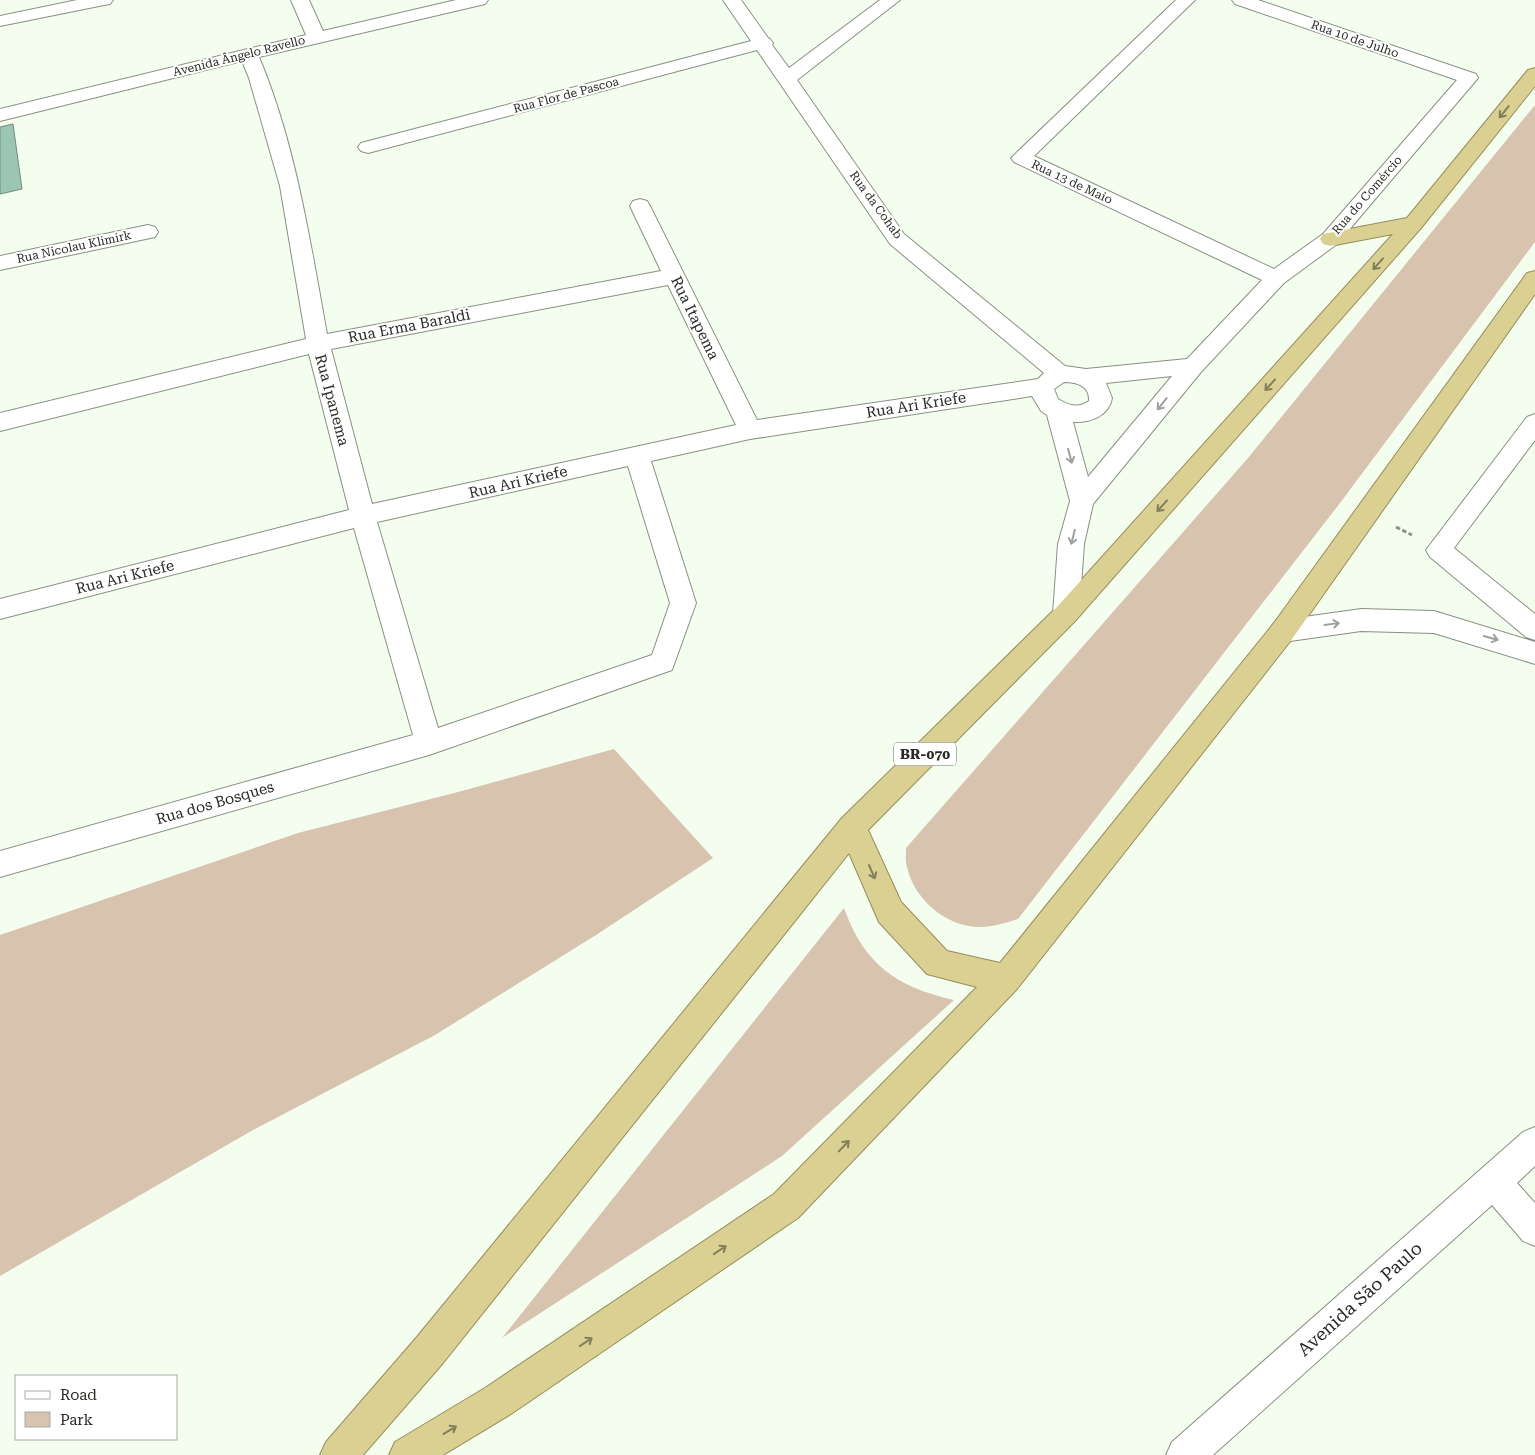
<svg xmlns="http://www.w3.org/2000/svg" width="1535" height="1455" font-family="'Roboto Serif',serif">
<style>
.green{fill:#d7c3ae}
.building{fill:#9ac6b3;stroke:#778880}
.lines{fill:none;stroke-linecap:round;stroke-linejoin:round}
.minor-casing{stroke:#889082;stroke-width:2}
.trunk-casing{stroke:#968e5a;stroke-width:2}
.path{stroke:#8c9388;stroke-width:3;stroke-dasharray:4.5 2.5;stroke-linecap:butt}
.minor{fill:#fff;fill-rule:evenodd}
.trunk{fill:#dad092;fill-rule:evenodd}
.oneway{stroke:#817e5c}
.oneway2{stroke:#9ea09d}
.labels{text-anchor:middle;stroke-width:4;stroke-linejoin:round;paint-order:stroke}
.far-street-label{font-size:12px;fill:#282b25;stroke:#fff}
.shield{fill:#fff;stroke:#686b66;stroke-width:1}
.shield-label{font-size:14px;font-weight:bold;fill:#282b25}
.street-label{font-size:15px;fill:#282b25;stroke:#fff}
.near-street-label{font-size:18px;fill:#282b25;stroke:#fff}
</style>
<rect width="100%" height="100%" fill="#f4feef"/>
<path class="green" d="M1535,105V242L1340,503L1018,919C1005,923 993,927 980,927C946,927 914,899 907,867C905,861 906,854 906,848L1248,458Z
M614,749L713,858L596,935L435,1035L253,1130L0,1276V935L298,833L458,792Z
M844,908C864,964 896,987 954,1000L782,1156L502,1338Z"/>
<path class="building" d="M13,124L22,189L0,194V127Z"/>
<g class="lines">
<g class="minor-casing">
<path id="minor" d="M77,0H113L110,4L104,5L0,26V16Z
M291,0H309L323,31L456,0H488L485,4L259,57C296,145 310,241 327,334L661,271L630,206L633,201L640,199L647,201L650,206L757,420L1038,379L1044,373L890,244L757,50L368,153L361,151L358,147L361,143L751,41L723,0H741L768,38L770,39L773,43L772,45L789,68L880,0H900L797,80L904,234L1065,366L1086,369L1187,359L1262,280L1014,162L1011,158L1176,0H1195L1034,156L1274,269L1323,234L1457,80L1235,4L1232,0H1258L1476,74L1478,78L1337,244L1284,283L1201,372L1093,504L1084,544L1079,614L1075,621L1066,625L1057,621L1053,614L1058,544L1070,501L1047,415L1041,411L1032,396L750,439L651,461L696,603L672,670L429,755L0,877V851L413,735L354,528L0,619V599L349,510L309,354L0,431V413L306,339L280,186L249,78L242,61L0,121V109L306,35ZM668,285L736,425L372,504L331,349ZM1172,376L1088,477L1073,422C1090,423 1109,416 1112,398L1106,383ZM1064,382C1077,382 1090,386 1089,401C1078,409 1068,405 1058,399L1054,389ZM628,466L670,603L652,655L438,728L377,522Z
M148,225L155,227L158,232L155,237L0,270V256Z
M1535,414V440L1454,548L1535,614V640L1526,637L1430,557L1426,550L1527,417Z
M1361,609L1434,611L1535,642V664L1434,633L1361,631L1283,642L1274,639L1270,631L1274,623L1283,620Z
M1535,1127V1166L1517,1183L1535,1203V1246L1523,1241L1492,1205L1213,1455H1166L1172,1442L1523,1132Z"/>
</g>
<g class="trunk-casing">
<path id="trunk" d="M1535,68V86L1421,228L1075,621L868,830L901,902L947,951L1000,963L1274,623L1527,273L1535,271V294L1292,639L1017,989L798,1218L511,1414L443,1455H389L395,1442L485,1388L774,1194L977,987L927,974L879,922L849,853L443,1363L363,1455H320L326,1442L417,1337L842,818L1057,607L1393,234L1330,246L1323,244L1320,239L1323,234L1407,218L1528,70Z"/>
</g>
<path class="path" d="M1396,527L1412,535"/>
<use href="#minor" class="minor"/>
<use href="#trunk" class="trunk"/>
</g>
<defs><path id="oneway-shaft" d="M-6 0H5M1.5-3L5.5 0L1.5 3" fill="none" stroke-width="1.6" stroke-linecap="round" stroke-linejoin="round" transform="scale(1.25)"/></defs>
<g class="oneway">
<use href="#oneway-shaft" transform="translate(1504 112) rotate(129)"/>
<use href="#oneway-shaft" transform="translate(1378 264) rotate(132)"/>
<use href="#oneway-shaft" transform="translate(1270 385) rotate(132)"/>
<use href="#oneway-shaft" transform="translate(1162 506) rotate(132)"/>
<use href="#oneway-shaft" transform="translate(872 872) rotate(66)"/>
<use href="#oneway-shaft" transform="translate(844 1146) rotate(-46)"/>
<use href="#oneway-shaft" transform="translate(720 1250) rotate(-34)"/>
<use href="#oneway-shaft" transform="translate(586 1342) rotate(-34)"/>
<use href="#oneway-shaft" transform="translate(450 1430) rotate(-31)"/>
</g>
<g class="oneway2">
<use href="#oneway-shaft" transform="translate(1162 404) rotate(129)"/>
<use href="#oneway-shaft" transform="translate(1070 456) rotate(75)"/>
<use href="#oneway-shaft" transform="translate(1073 537) rotate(104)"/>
<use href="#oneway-shaft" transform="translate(1332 624) rotate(-8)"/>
<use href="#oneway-shaft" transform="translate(1491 638) rotate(16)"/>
</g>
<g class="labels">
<g class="far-street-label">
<text transform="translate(1355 39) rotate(19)" y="4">Rua 10 de Julho</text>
<text transform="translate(239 56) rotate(-14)" y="4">Avenida Ângelo Ravello</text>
<text transform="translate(566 95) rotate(-15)" y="4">Rua Flor de Pascoa</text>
<text transform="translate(1072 182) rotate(25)" y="4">Rua 13 de Maio</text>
<text transform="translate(1367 195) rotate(-49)" y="4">Rua do Comércio</text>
<text transform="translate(876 205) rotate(54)" y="4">Rua da Cohab</text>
<text transform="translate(74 247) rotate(-12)" y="4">Rua Nicolau Klimirk</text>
</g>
<rect class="shield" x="894" y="742.5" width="62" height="23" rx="4"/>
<g class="shield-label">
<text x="925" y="759">BR-070</text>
</g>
<g class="street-label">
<text transform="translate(695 318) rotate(64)" y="5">Rua Itapema</text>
<text transform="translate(409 326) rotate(-11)" y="5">Rua Erma Baraldi</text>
<text transform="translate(332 400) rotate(75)" y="5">Rua Ipanema</text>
<text transform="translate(916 405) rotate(-9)" y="5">Rua Ari Kriefe</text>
<text transform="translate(518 482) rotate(-13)" y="5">Rua Ari Kriefe</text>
<text transform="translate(125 577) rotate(-14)" y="5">Rua Ari Kriefe</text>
<text transform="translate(215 803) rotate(-16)" y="5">Rua dos Bosques</text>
</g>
<g class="near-street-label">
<text transform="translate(1360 1299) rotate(-42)" y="6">Avenida São Paulo</text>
</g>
</g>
<rect x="15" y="1375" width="162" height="65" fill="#ffffff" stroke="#a9aaa8"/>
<rect x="25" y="1391" width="25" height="8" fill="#ffffff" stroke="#a9aaa8"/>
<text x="60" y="1400" font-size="15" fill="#282b25">Road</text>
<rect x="25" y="1412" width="25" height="15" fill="#d7c3ae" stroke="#a9aaa8"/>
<text x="60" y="1425" font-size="15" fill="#282b25">Park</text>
</svg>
